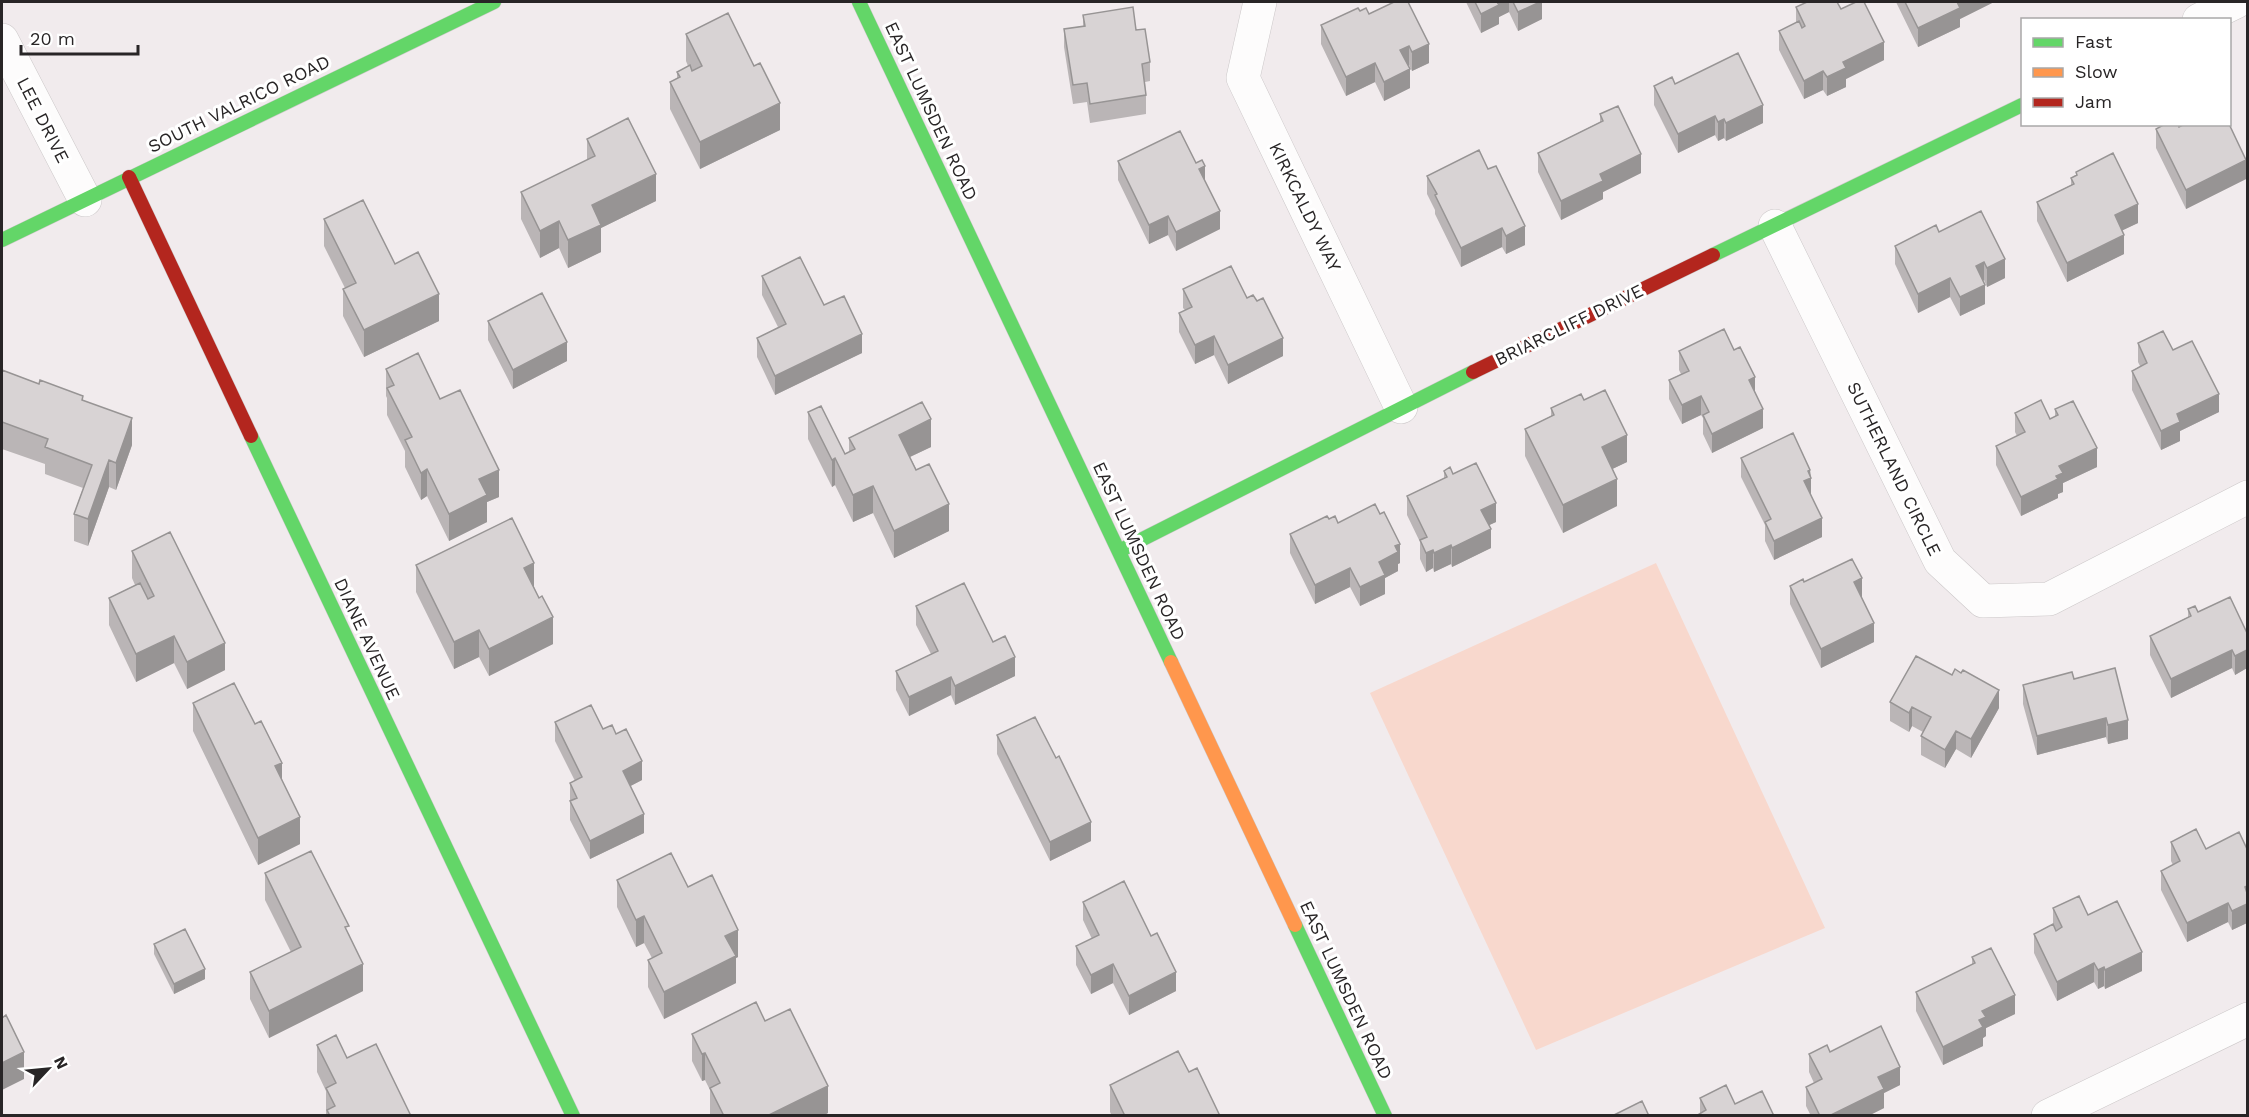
<svg xmlns="http://www.w3.org/2000/svg" width="2249" height="1117" font-family="'Work Sans',sans-serif">
<style>
.green{fill:#f8d8cd}
.lines{fill:none;stroke-linecap:round;stroke-linejoin:round}
.street-casing{stroke:#ccc8c9;stroke-width:34}
.fast-casing{stroke:#ccc8c9;stroke-width:15}
.slow-casing{stroke:#ccc8c9;stroke-width:15}
.jam-casing{stroke:#ccc8c9;stroke-width:15}
.street{stroke:#fdfcfc;stroke-width:33}
.fast{stroke:#63d668;stroke-width:14}
.slow{stroke:#ff974d;stroke-width:14}
.jam{stroke:#b3261e;stroke-width:14}
.wall{fill:#bab5b6}
.shaded-wall{fill:#979494}
.building{fill:#d8d3d4;stroke:#979494;stroke-width:1.5}
.labels{text-anchor:middle;stroke-width:6;stroke-linejoin:round;paint-order:stroke}
.street-label{font-size:18px;fill:#282526;stroke:#fff}
</style>
<rect width="100%" height="100%" fill="#f1ebed"/>
<path class="green" d="M1656,563L1825,928L1536,1050L1370,693Z"/>
<g class="lines">
<g class="street-casing">
<path id="street" d="M1260,2L1243,78L1401,407
M2199,20L2236,2
M2,40L85,200
M1775,226L1940,561L1983,601L2049,599L2248,497
M2048,1116L2248,1019"/>
</g>
<g class="fast-casing">
<path id="fast" d="M859,2L1171,662
M2,240L494,2
M1713,255L2022,105
M251,436L573,1116
M1119,551L1473,372
M1295,925L1385,1116"/>
</g>
<g class="slow-casing">
<path id="slow" d="M1171,662L1295,925"/>
</g>
<g class="jam-casing">
<path id="jam" d="M129,177L251,436
M1473,372L1713,255"/>
</g>
<use href="#street" class="street"/>
<use href="#fast" class="fast"/>
<use href="#slow" class="slow"/>
<use href="#jam" class="jam"/>
</g>
<path class="wall" d="M1466,2H1542V19L1518,31L1509,12L1499,17V24L1481,33Z
M1896,2H1994L1960,19V27L1918,47Z
M1796,7L1841,9L1884,60L1846,79V87L1827,96L1823,90L1804,99L1779,50V31L1796,23Z
M1360,11L1369,14L1429,63L1412,71L1409,65H1408L1410,88L1384,101L1375,82L1346,96L1321,44V25Z
M1083,15L1136,30L1150,62V81L1145,82L1146,95V114L1090,123L1087,102L1073,104L1064,47V29L1083,26Z
M686,34L780,130L700,169L670,109V82L677,78V72L688,66L686,61Z
M1675,84L1763,123L1726,141L1724,138L1718,141L1715,135L1678,153L1654,105V86Z
M1600,114L1641,173L1603,192V199L1561,220L1538,172V153L1600,122Z
M2179,127L2246,179L2186,209L2156,148V129Z
M587,139L656,201L601,228V252L568,268L559,248L540,258L521,219V192L587,161Z
M1118,161L1205,182L1220,229L1176,251L1168,235L1149,244L1118,180Z
M1488,169L1525,245L1506,254L1502,247L1461,267L1435,214V210L1427,194V176Z
M2076,172L2138,223L2122,230L2124,254L2067,282L2037,221V202L2071,185V178L2076,175Z
M1981,211L2005,278L1987,287L1984,280L1983,281L1985,304L1960,316L1950,297L1918,313L1895,264V246L1939,232Z
M324,219L439,321L364,357L343,316V289L345,288L324,246Z
M762,276L824,305L862,353L775,395L757,357V338L778,327L762,295Z
M1183,289L1247,298L1283,356L1228,384L1214,355L1195,364L1179,332V313L1185,310L1183,308Z
M488,321L567,361L513,389L488,340Z
M2138,343L2173,350L2219,412L2180,431V441L2161,450L2132,390V371L2140,366L2138,362Z
M1679,351L1755,392L1763,428L1712,453L1703,434V418L1701,415L1682,424L1669,399V380L1681,374L1679,370Z
M386,369L440,399L499,497L487,502V522L449,541L427,496L421,500L405,467V451L387,415V398L386,396Z
M2,370L83,400L132,445L116,490L109,487L88,546L74,541V514L83,488L45,474V464L2,449Z
M1584,400L1627,462L1612,469L1617,506L1563,533L1525,456V429L1551,416V408Z
M2055,409L2097,467L2063,483V492L2058,494V498L2021,516L1996,465V446L2017,436L2015,432V413L2050,419L2055,417Z
M808,412L845,454L849,452V438L931,447L910,457L949,531L894,558L873,513L853,522L835,485L832,487L808,439Z
M1741,458L1810,470L1811,494L1822,537L1774,560L1765,541V525L1741,477Z
M1444,471L1453,474L1496,522L1489,525L1491,548L1452,567L1451,564L1434,572L1433,568L1426,572L1420,559V542L1407,515V496L1444,478Z
M1329,519L1338,523L1400,563L1398,564V571L1385,578V594L1360,606L1350,587L1315,604L1290,553V534Z
M132,551L225,670L187,689L174,663L136,682L109,625V598L135,585L132,578Z
M416,565L534,587L539,598L553,644L489,676L479,657L454,669L416,592Z
M1804,582L1862,597H1861L1874,642L1821,668L1790,604V586Z
M916,606L993,642L1015,676L955,705L951,695L909,716L896,690V671L931,654L916,625Z
M2188,609L2247,633V668L2235,675L2232,668L2171,698L2150,655V636L2188,617Z
M2074,679L2128,739L2108,744L2106,737L2037,755L2023,704V685Z
M1890,702L1999,708L1971,758L1956,749L1945,768L1921,755V736L1923,732L1912,726L1909,732L1890,721Z
M193,703L282,779L300,844L258,865L193,731Z
M555,722L603,729L642,780L630,786L644,833L590,859L570,820V783L575,781L555,741Z
M997,735L1091,841L1050,861L997,754Z
M2171,842L2206,849H2247V923L2232,930L2228,922L2187,942L2161,890V871L2173,865L2171,861Z
M265,873L349,934L363,991L269,1038L250,999V972L291,952L265,900Z
M617,880L688,887L738,957L736,958V983L664,1019L648,987V960L652,958L644,943L636,947L617,907Z
M1083,902L1176,991L1129,1015L1113,983L1091,994L1076,965V946L1092,939L1083,920Z
M2053,908L2088,915L2142,971L2105,989L2104,986L2098,989L2094,982L2057,1001L2034,953V934L2053,924Z
M154,944L205,979L174,994L154,954Z
M1972,957L2015,1014L1986,1028V1036L1983,1038V1046L1943,1065L1916,1011V992L1972,965Z
M765,1021L828,1113L822,1116H710V1090L705,1080L702,1081L692,1061V1034Z
M317,1045L347,1058L411,1116H326V1091L317,1072Z
M1830,1052L1900,1085L1884,1093V1108L1868,1116H1811L1806,1106V1087L1814,1083L1809,1072V1054Z
M1189,1072L1220,1116H1112L1110,1112V1085Z
M1700,1098L1735,1104L1700,1113Z"/>
<path class="shaded-wall" d="M1496,2H1509V12L1499,17V24L1481,33V14Z
M1540,2H1542V19L1518,31V12Z
M1957,2H1994L1960,19V27L1918,47V28Z
M1884,42V60L1846,79V87L1827,96V77L1843,62Z
M1429,44V63L1412,71V52Z
M1409,46V65L1400,69V50Z
M1375,63V82L1346,96V77Z
M1410,69V88L1384,101V82Z
M1823,71V90L1804,99V81Z
M780,103V130L700,169V142Z
M1763,105V123L1726,141V123Z
M1715,116V135L1678,153V134Z
M1724,119V138L1718,141V122Z
M1641,154V173L1603,192V199L1561,220V201L1600,174Z
M2246,160V179L2186,209V190Z
M1205,166V185L1199,169Z
M656,174V201L601,228V252L568,268V240L592,205Z
M2138,204V223L2115,234V215Z
M1220,211V229L1176,251V232Z
M1168,216V235L1149,244V225Z
M559,221V248L540,258V231Z
M1525,226V245L1506,254V236Z
M1502,228V247L1461,267V248Z
M2124,235V254L2067,282V263Z
M2005,259V278L1987,287V268Z
M1984,262V280L1976,284V266Z
M1950,278V297L1918,313V294Z
M1985,285V304L1960,316V297Z
M439,294V321L364,357V330Z
M862,334V353L775,395V376Z
M1214,336V355L1195,364V345Z
M1283,338V356L1228,384V365Z
M567,342V361L513,389V370Z
M1755,377V396L1749,380Z
M2219,394V412L2180,431V441L2161,450V431L2177,414Z
M1701,396V415L1682,424V405Z
M1763,409V428L1712,453V434Z
M132,418V445L116,490V463Z
M931,419V447L899,462V435Z
M1627,435V462L1602,474V447Z
M2097,448V467L2063,483V492L2058,494V498L2021,516V497L2056,476L2059,466Z
M835,458V485L832,487V460Z
M109,460V487L88,546V519Z
M427,469V496L421,500V473Z
M499,470V497L487,502V522L449,541V514L479,479Z
M1810,470L1811,478V497L1804,481L1808,471Z
M1617,479V506L1563,533V505Z
M873,486V513L853,522V495Z
M1496,503V522L1481,529V510Z
M949,504V531L894,558V531Z
M1822,518V537L1774,560V541Z
M1491,529V548L1452,567V548Z
M1400,544V563L1398,564V571L1385,578V594L1360,606V587L1379,562L1395,546Z
M1451,545V564L1434,572V553Z
M1433,550V568L1426,572V553Z
M534,563V590L524,568Z
M1350,568V587L1315,604V585Z
M1862,578V597L1854,601V582Z
M553,617V644L489,676V649Z
M1874,623V642L1821,668V649Z
M479,630V657L454,669V642Z
M174,636V663L136,682V654Z
M225,643V670L187,689V662Z
M2232,650V668L2171,698V679Z
M2247,650V668L2235,675V656Z
M1015,657V676L955,705V686Z
M951,677V695L909,716V697Z
M1999,690V708L1971,758V739Z
M1912,707V726L1909,732V713Z
M2106,718V737L2037,755V736Z
M2128,720V739L2108,744V725Z
M1956,731V749L1945,768V750Z
M642,761V780L623,790V771Z
M282,763V790L275,766Z
M644,814V833L590,859V841Z
M300,817V844L258,865V838Z
M1091,822V841L1050,861V842Z
M2247,886V923L2232,930V911L2245,887Z
M2228,903V922L2187,942V923Z
M644,916V943L636,947V920Z
M738,930V957L736,958V983L664,1019V992L725,936Z
M2142,952V971L2105,989V970Z
M2094,963V982L2057,1001V982Z
M363,964V991L269,1038V1011Z
M1113,964V983L1091,994V975Z
M2104,967V986L2098,989V970Z
M205,969V979L174,994V984Z
M1176,972V991L1129,1015V996Z
M2015,995V1014L1986,1028V1036L1983,1038V1046L1943,1065V1047L1979,1020L1982,1011Z
M24,1052V1079L2,1090V1063Z
M705,1053V1080L702,1081V1054Z
M1900,1067V1085L1884,1093V1108L1868,1116H1829L1878,1077Z
M828,1086V1113L822,1116H767Z"/>
<path class="building" d="M1394,2H1408L1429,44L1412,52L1409,46L1400,50L1410,69L1384,82L1375,63L1346,77L1321,25L1358,8L1360,11L1366,8L1369,14Z
M1475,2H1497L1499,5L1481,14Z
M1513,2H1540L1518,12Z
M1807,2H1837L1841,9L1856,2H1864L1884,42L1843,62L1846,68L1827,77L1823,71L1804,81L1779,31L1799,21L1802,28L1805,26L1796,7Z
M1905,2H1957L1960,8L1918,28Z
M1133,7L1136,30L1145,29L1150,62L1142,64L1146,95L1090,104L1087,83L1073,85L1064,29L1085,26L1083,15Z
M728,13L754,66L760,63L780,103L700,142L670,82L680,77L677,72L690,65L692,71L702,66L686,34Z
M1738,53L1763,105L1726,123L1724,119L1718,122L1715,116L1678,134L1654,86L1672,77L1675,84Z
M1618,106L1641,154L1600,174L1603,181L1561,201L1538,153L1603,121L1600,114Z
M628,118L656,174L592,205L601,225L568,240L559,221L540,231L521,192L595,156L587,139Z
M2165,124H2178L2179,127L2185,124H2229L2246,160L2186,190L2156,129Z
M1180,131L1196,163L1202,160L1205,166L1199,169L1220,211L1176,232L1168,216L1149,225L1118,161Z
M1479,150L1488,169L1496,166L1525,226L1506,236L1502,228L1461,248L1435,195L1437,194L1427,176Z
M2113,153L2138,204L2115,215L2124,235L2067,263L2037,202L2074,184L2071,178L2077,175L2076,172Z
M363,200L395,264L418,252L439,294L364,330L343,289L356,283L324,219Z
M1981,211L2005,259L1987,268L1984,262L1976,266L1985,285L1960,297L1950,278L1918,294L1895,246L1936,225L1939,232Z
M800,257L824,305L844,296L862,334L775,376L757,338L786,324L762,276Z
M1231,266L1247,298L1253,295L1257,301L1263,298L1283,338L1228,365L1214,336L1195,345L1179,313L1192,307L1183,289Z
M542,293L567,342L513,370L488,321Z
M1724,329L1734,350L1740,347L1755,377L1749,380L1763,409L1712,434L1703,415L1709,412L1701,396L1682,405L1669,380L1689,371L1679,351Z
M2163,331L2173,350L2192,341L2219,394L2177,414L2180,422L2161,431L2132,371L2147,363L2138,343Z
M418,353L440,399L460,390L499,470L479,479L487,495L449,514L427,469L421,473L405,440L412,437L387,388L394,385L386,369Z
M2,370L39,384L40,380L83,396L82,400L132,418L116,463L109,460L88,519L74,514L92,465L45,447L48,439L2,422Z
M1605,390L1627,435L1602,447L1617,479L1563,505L1525,429L1554,415L1551,408L1581,394L1584,400Z
M2041,400L2050,419L2058,415L2055,409L2073,401L2097,448L2059,466L2063,473L2056,476L2058,479L2021,497L1996,446L2025,432L2015,413Z
M922,402L931,419L899,435L916,470L929,464L949,504L894,531L873,486L853,495L835,458L832,460L808,412L821,406L845,454L855,449L849,438Z
M1793,433L1810,470L1808,471L1811,478L1804,481L1822,518L1774,541L1765,522L1771,519L1741,458Z
M1476,463L1496,503L1481,510L1491,529L1452,548L1451,545L1434,553L1433,550L1426,553L1420,540L1427,537L1407,496L1447,477L1444,471L1450,467L1453,474Z
M1375,504L1380,514L1384,512L1400,544L1395,546L1398,552L1379,562L1385,575L1360,587L1350,568L1315,585L1290,534L1327,516L1329,519L1335,516L1338,523Z
M512,518L534,563L524,568L539,598L542,596L553,617L489,649L479,630L454,642L416,565Z
M170,532L225,643L187,662L174,636L136,654L109,598L140,583L148,599L154,596L132,551Z
M1852,559L1862,578L1854,582L1874,623L1821,649L1790,586L1803,579L1804,582Z
M964,583L993,642L1005,636L1015,657L955,686L951,677L909,697L896,671L938,651L916,606Z
M2230,597L2247,633V650L2235,656L2232,650L2171,679L2150,636L2191,616L2188,609L2195,606L2198,612Z
M1916,656L1952,675L1955,669L1961,673L1963,670L1999,690L1971,739L1956,731L1945,750L1921,736L1931,717L1912,707L1909,713L1890,702Z
M2115,668L2128,720L2108,725L2106,718L2037,736L2023,685L2072,672L2074,679Z
M234,683L255,724L261,721L282,763L275,766L300,817L258,838L193,703Z
M591,705L603,729L612,725L616,734L626,729L642,761L623,771L644,814L590,841L570,801L577,798L570,783L582,777L555,722Z
M1035,717L1056,758L1059,756L1091,822L1050,842L997,735Z
M2196,829L2206,849L2239,832L2247,849V886L2245,887L2247,893V904L2232,911L2228,903L2187,923L2161,871L2180,861L2171,842Z
M311,851L349,926L345,927L363,964L269,1011L250,972L301,947L265,873Z
M671,853L688,887L712,875L738,930L725,936L736,956L664,992L648,960L662,953L644,916L636,920L617,880Z
M1124,881L1151,936L1157,933L1176,972L1129,996L1113,964L1091,975L1076,946L1099,935L1083,902Z
M2079,896L2088,915L2117,901L2142,952L2105,970L2104,967L2098,970L2094,963L2057,982L2034,934L2053,924L2056,931L2062,927L2053,908Z
M185,929L205,969L174,984L154,944Z
M1991,948L2015,995L1982,1011L1986,1017L1979,1020L1983,1027L1943,1047L1916,992L1975,963L1972,957Z
M756,1002L765,1021L790,1009L828,1086L767,1116H724L710,1088L720,1083L705,1053L702,1054L692,1034Z
M6,1015L24,1052L2,1063V1018Z
M1881,1026L1900,1067L1878,1077L1884,1089L1829,1116H1820L1806,1087L1822,1079L1809,1054L1827,1045L1830,1052Z
M336,1035L347,1058L376,1044L411,1116H330L327,1110L335,1106L326,1088L336,1083L317,1045Z
M1178,1051L1189,1072L1197,1068L1220,1116H1125L1110,1085Z
M1726,1085L1735,1104L1762,1091L1774,1116H1696L1706,1110L1700,1098Z
M1642,1101L1649,1116H1612Z"/>
<g class="labels">
<g class="street-label">
<text transform="translate(239 104) rotate(-26)" y="6">SOUTH VALRICO ROAD</text>
<text transform="translate(931 111) rotate(65)" y="6">EAST LUMSDEN ROAD</text>
<text transform="translate(43 120) rotate(63)" y="6">LEE DRIVE</text>
<text transform="translate(1305 207) rotate(64)" y="6">KIRKCALDY WAY</text>
<text transform="translate(1569 325) rotate(-26)" y="6">BRIARCLIFF DRIVE</text>
<text transform="translate(1894 469) rotate(64)" y="6">SUTHERLAND CIRCLE</text>
<text transform="translate(1139 551) rotate(65)" y="6">EAST LUMSDEN ROAD</text>
<text transform="translate(367 639) rotate(65)" y="6">DIANE AVENUE</text>
<text transform="translate(1346 990) rotate(65)" y="6">EAST LUMSDEN ROAD</text>
</g>
</g>
<rect width="2249" height="1117" fill="none" stroke="#282526" stroke-width="6"/>
<rect x="2021" y="18" width="210" height="108" fill="#ffffff" stroke="#a9a8a8" stroke-width="1.5"/>
<rect x="2033" y="38" width="30" height="9" fill="#63d668" stroke="#a9a8a8" stroke-width="1.5"/>
<text x="2075" y="48" font-size="18" fill="#282526">Fast</text>
<rect x="2033" y="68" width="30" height="9" fill="#ff974d" stroke="#a9a8a8" stroke-width="1.5"/>
<text x="2075" y="78" font-size="18" fill="#282526">Slow</text>
<rect x="2033" y="98" width="30" height="9" fill="#b3261e" stroke="#a9a8a8" stroke-width="1.5"/>
<text x="2075" y="108" font-size="18" fill="#282526">Jam</text>
<g transform="translate(48 1069) rotate(64)" stroke="#ffffff" stroke-width="4.5" paint-order="stroke">
<path d="M0-4.5L10 22L0 15L-10 22Z" fill="#282526"/>
<text y="-9" font-size="16" font-weight="bold" text-anchor="middle" fill="#282526">N</text>
</g>
<path d="M21 45v9h117v-9" fill="none" stroke="#282526" stroke-width="3"/>
<text x="30" y="45" font-size="18" fill="#282526" stroke="#ffffff" stroke-width="4.5" paint-order="stroke">20 m</text>
</svg>
